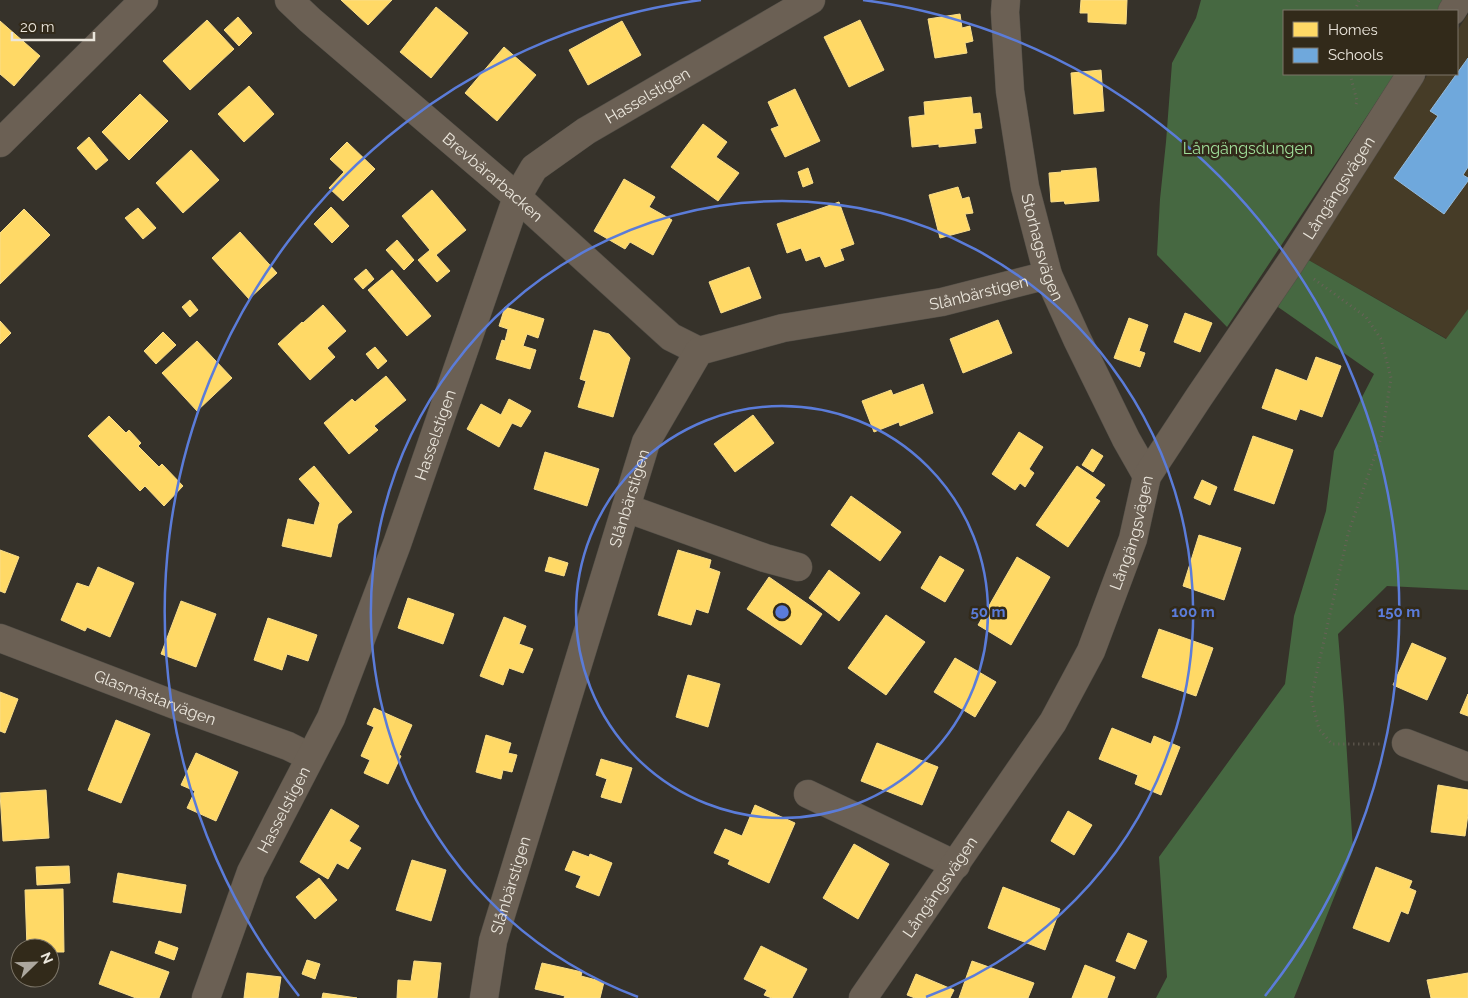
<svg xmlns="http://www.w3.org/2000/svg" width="1468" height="998" font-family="Raleway,sans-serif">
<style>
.built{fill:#463c27}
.forest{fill:#466841}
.homes{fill:#ffd966;stroke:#f9dd89}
.schools{fill:#6fa8dc;stroke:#94bbdc}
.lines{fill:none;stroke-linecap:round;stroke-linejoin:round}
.minor-casing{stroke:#524e47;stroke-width:29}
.path{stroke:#696258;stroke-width:3;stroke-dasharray:1 4;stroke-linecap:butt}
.minor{stroke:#6b6054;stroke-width:28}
.ring{fill:none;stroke:#5b7cd9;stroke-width:2.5}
.labels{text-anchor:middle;stroke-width:5;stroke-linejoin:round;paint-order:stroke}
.street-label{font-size:16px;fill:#ebe6dc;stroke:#322a1a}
.park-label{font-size:16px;fill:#a0df9a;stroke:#322a1a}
.centre{fill:#5b7cd9;stroke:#322a1a;stroke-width:2.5}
.ring-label{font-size:15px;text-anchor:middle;font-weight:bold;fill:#5b7cd9;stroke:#322a1a;stroke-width:5;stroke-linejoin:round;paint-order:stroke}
</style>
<rect width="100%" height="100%" fill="#36322a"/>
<path class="built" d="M1468,14V309L1447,339L1305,258L1428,74H1457V31Z"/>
<path class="forest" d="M1201,0H1444L1437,11H1284V74H1395L1227,327L1157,255L1160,199L1166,142L1172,63L1196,18Z
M1305,258L1446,339L1468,309V590L1387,586L1338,634L1344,707L1353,850L1294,998H1156L1167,977L1159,857L1285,684L1294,616L1326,511L1334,451L1374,374L1278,307Z"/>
<path class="homes" d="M341,0H392L368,25Z
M1081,0H1127L1126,24L1088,22V13H1080Z
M436,7L468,33L431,78L400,52Z
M960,14L962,28L970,26L973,41L965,43L967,53L935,58L928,19Z
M238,17L252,33L239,46L224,30Z
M207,20L234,49L190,90L163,61Z
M860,20L884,70L849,87L824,37Z
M0,21L40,56L14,86L0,74Z
M622,21L641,55L588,85L569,50Z
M504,47L536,75L497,121L465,93Z
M1101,70L1104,111L1074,114L1071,73Z
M249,86L274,114L244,142L218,114Z
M795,89L820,141L785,157L771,129L779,126L768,102Z
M140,94L168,121L129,160L102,132Z
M971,97L973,114L980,113L982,128L974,129L976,143L939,147V144L912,147L909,117L925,115L924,102Z
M703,124L727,142L716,157L739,173L718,201L671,167Z
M89,137L108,160L96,170L77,148Z
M347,142L375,169L343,201L329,188L344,172L330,159Z
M191,150L219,180L183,213L156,183Z
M808,168L813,183L803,187L798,172Z
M1096,168L1099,201L1065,204L1064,201L1051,202L1049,173L1062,172L1061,171Z
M624,179L655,197L649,207L672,220L653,255L630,242L625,249L594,231Z
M958,187L962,199L969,197L973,213L965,214L970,230L940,238L929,195Z
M432,190L466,230L436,255L450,271L437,282L418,260L430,250L402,216Z
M839,202L854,244L840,249L844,260L825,267L820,256L806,261L801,248L787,253L777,224Z
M331,207L349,226L332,243L314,224Z
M138,208L156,228L143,239L125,218Z
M24,209L50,235L0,284V233Z
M240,232L277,273L249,299L212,258Z
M397,240L414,260L404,270L386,250Z
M749,267L761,298L721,313L709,282Z
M366,269L374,279L363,289L354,279Z
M392,270L431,316L407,336L368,290Z
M190,300L198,310L190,317L182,307Z
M323,305L346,331L327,348L335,357L310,380L278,344L302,322L303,323Z
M505,307L544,319L538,338L527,334L523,346L536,350L530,369L496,359L502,340L505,341L508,329L499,326Z
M1185,313L1212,323L1200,352L1174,342Z
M1129,318L1148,325L1139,351L1145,353L1140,367L1114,358Z
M998,320L1012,353L963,373L950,339Z
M0,321L11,333L0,344Z
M594,330L609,334L630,358L613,417L578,407L586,381L580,379Z
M163,332L176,345L156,364L144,351Z
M197,341L232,378L197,411L162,373Z
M375,347L387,361L378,369L366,354Z
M1316,357L1341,366L1322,417L1300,409L1296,420L1262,408L1276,369L1307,381Z
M386,376L406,400L374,426L378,430L349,454L324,423L352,399L355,402Z
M923,384L933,413L900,426L899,422L874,432L862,401L891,390L893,395Z
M509,399L531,411L521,427L512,423L499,447L467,429L481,404L501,415Z
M753,415L774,443L735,472L714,444Z
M109,416L126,433L129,430L141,443L138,446L159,467L162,464L183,486L164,506L145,486L140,491L88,436Z
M1019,432L1043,447L1029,469L1034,473L1025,487L1020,483L1015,490L992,474Z
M1253,436L1293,450L1274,504L1234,490Z
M1092,449L1103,456L1093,472L1082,465Z
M545,452L599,469L587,506L534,489Z
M314,466L352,512L338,524L331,557L282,546L288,519L314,525L320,503L299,479Z
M1077,466L1105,485L1095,498L1100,501L1068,547L1036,525Z
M1202,480L1217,487L1210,505L1194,498Z
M851,496L901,532L880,561L831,525Z
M1199,535L1241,548L1224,600L1183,586Z
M0,550L19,557L5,593L0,591Z
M678,550L711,560L709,568L720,572L708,613L696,609L691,625L658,615Z
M940,556L964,570L945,602L921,588Z
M549,557L568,563L564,576L545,571Z
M1017,557L1050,577L1011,645L978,625Z
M98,567L134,583L110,637L87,627L85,631L61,620L77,583L89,587Z
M829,570L860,593L839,621L809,598Z
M769,577L822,614L801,645L747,609Z
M408,598L454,614L443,644L398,628Z
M181,601L216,614L196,667L161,654Z
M886,615L925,642L886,695L848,668Z
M504,617L526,626L519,644L533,649L523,673L509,668L503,685L480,676Z
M268,618L317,635L308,661L287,654L282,670L254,660Z
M1159,629L1213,648L1196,696L1142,677Z
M1412,643L1446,658L1427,700L1393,685Z
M955,658L996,682L975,717L934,692Z
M688,675L720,684L708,727L676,717Z
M0,692L18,699L5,733L0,731Z
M1468,694V716L1460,713Z
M374,708L412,725L399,755L401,756L388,784L364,773L370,760L361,756L374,727L367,724Z
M116,720L150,734L121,803L88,790Z
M1112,728L1151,744L1154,736L1180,747L1161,795L1135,784L1138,775L1099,759Z
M486,735L511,743L508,753L517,755L512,772L503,770L501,779L476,772Z
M877,743L938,767L922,805L861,781Z
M196,753L238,772L216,821L187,808L195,791L181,785Z
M601,759L632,768L621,803L601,797L607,779L596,775Z
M1438,785L1468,790V814L1465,836L1431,832Z
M46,790L49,838L3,841L0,793Z
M755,805L795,823L769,883L728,864L730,860L714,853L725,829L742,836Z
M331,809L359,826L349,841L361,848L348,869L337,863L328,879L300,862Z
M1068,811L1092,825L1074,855L1051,841Z
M854,844L889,864L858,919L823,898Z
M573,851L589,857L590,854L612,863L599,896L576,887L581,876L565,870Z
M412,860L446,870L431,921L396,910Z
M69,866L70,883L37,885L36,867Z
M1376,867L1412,881L1409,888L1416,891L1408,914L1401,911L1389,942L1353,928Z
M118,873L186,885L181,913L113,902Z
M319,878L337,900L315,919L296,897Z
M1003,887L1060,909L1045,950L988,928Z
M63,889L64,952H50V948H27L25,890Z
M1128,933L1147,941L1135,969L1116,961Z
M159,941L178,948L174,960L155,953Z
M761,946L807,969L792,998H772L764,995L767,990L744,979Z
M111,951L169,972L159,998H136L99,984Z
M307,960L320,964L315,979L302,974Z
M414,961L441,963L437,998H397L398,980L411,981Z
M972,961L1034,983L1028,998H959Z
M542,963L582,972L581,976L604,982L600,998H564L565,996L535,989Z
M1085,965L1115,977L1107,998H1072Z
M247,973L281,977L278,998H244Z
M1468,973V998H1431L1427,980Z
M916,974L954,990L950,998H915L907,995Z
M323,993L357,998H322Z"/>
<path class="schools" d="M1468,58V167L1463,175L1468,178V181L1444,214L1394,178L1438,116L1430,111Z"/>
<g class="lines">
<g class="minor-casing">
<g id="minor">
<path id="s1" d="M289,0L310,20L517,197L671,337L699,351"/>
<path id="s2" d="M1006,0L1005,12L1010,91L1025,187L1048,275L1077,339L1126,439L1147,476"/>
<path d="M1452,11L1459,0"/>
<path d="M0,143L144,0"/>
<path d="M626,508L765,558L798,567"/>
<path id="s3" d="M0,638L175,705L288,746L310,757"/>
<path d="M1406,743L1468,767"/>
<path d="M808,794L956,865"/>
<path id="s4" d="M206,998L251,872L331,718L397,544L517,197L534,168L586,131L811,0"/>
<path id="s5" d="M484,998L493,941L646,442L699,351L783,328L942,302L1048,275"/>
<path id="s6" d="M863,998L1053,722L1091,651L1133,539L1147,476L1199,397L1291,262L1411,74"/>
</g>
</g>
<path class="path" d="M1355,11L1359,0
M1350,74L1357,101L1355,108
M1314,279L1366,317L1381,339L1391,378L1382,435L1348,534L1311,698L1319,729L1332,744H1380"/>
<use href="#minor" class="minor"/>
</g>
<g class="ring">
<circle cx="782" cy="612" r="206"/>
<path d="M638 997A411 411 0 1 1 926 997"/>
<path d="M299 996A617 617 0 0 1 701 0M863 0A617 617 0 0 1 1265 996"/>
</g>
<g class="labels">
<g class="street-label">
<text dy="6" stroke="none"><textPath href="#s4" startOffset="1029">Hasselstigen</textPath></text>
<text dy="6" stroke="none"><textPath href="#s1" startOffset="270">Brevbärarbacken</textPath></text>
<text dy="6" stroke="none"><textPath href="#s6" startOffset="946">Långängsvägen</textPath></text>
<text dy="6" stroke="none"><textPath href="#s2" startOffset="251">Storhagsvägen</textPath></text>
<text dy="6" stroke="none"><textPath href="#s5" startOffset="971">Slånbärstigen</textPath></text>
<text dy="6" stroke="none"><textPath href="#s4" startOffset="609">Hasselstigen</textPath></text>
<text dy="6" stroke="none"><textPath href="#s5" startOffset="521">Slånbärstigen</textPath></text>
<text dy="6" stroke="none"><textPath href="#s6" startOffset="541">Långängsvägen</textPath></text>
<text dy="6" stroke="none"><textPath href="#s3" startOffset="166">Glasmästarvägen</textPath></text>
<text dy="6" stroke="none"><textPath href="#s4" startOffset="204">Hasselstigen</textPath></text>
<text dy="6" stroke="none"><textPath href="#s5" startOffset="116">Slånbärstigen</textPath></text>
<text dy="6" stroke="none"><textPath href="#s6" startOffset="135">Långängsvägen</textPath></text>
</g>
<g class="park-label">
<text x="1248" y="154">Långängsdungen</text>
</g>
</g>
<circle cx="782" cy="612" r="8" class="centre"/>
<g class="ring-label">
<text x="988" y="617">50 m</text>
<text x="1193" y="617">100 m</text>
<text x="1399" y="617">150 m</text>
</g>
<rect x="1283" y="10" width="175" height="65" fill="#322a1a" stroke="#7c7568"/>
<rect x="1293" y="22" width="25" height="15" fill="#ffd966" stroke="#7c7568"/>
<text x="1328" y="35" font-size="15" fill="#ebe6dc">Homes</text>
<rect x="1293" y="48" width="25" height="15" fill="#6fa8dc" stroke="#7c7568"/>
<text x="1328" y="60" font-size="15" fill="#ebe6dc">Schools</text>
<g transform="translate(35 963) rotate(67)"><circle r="24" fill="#322a1a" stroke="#7c7568"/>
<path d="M0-4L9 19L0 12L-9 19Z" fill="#aca79e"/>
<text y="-8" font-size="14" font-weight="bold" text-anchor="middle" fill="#ebe6dc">N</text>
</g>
<path d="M12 32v8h82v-8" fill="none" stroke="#ebe6dc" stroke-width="2.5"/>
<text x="20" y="32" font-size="15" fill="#ebe6dc" stroke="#322a1a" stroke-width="4" paint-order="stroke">20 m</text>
</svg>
